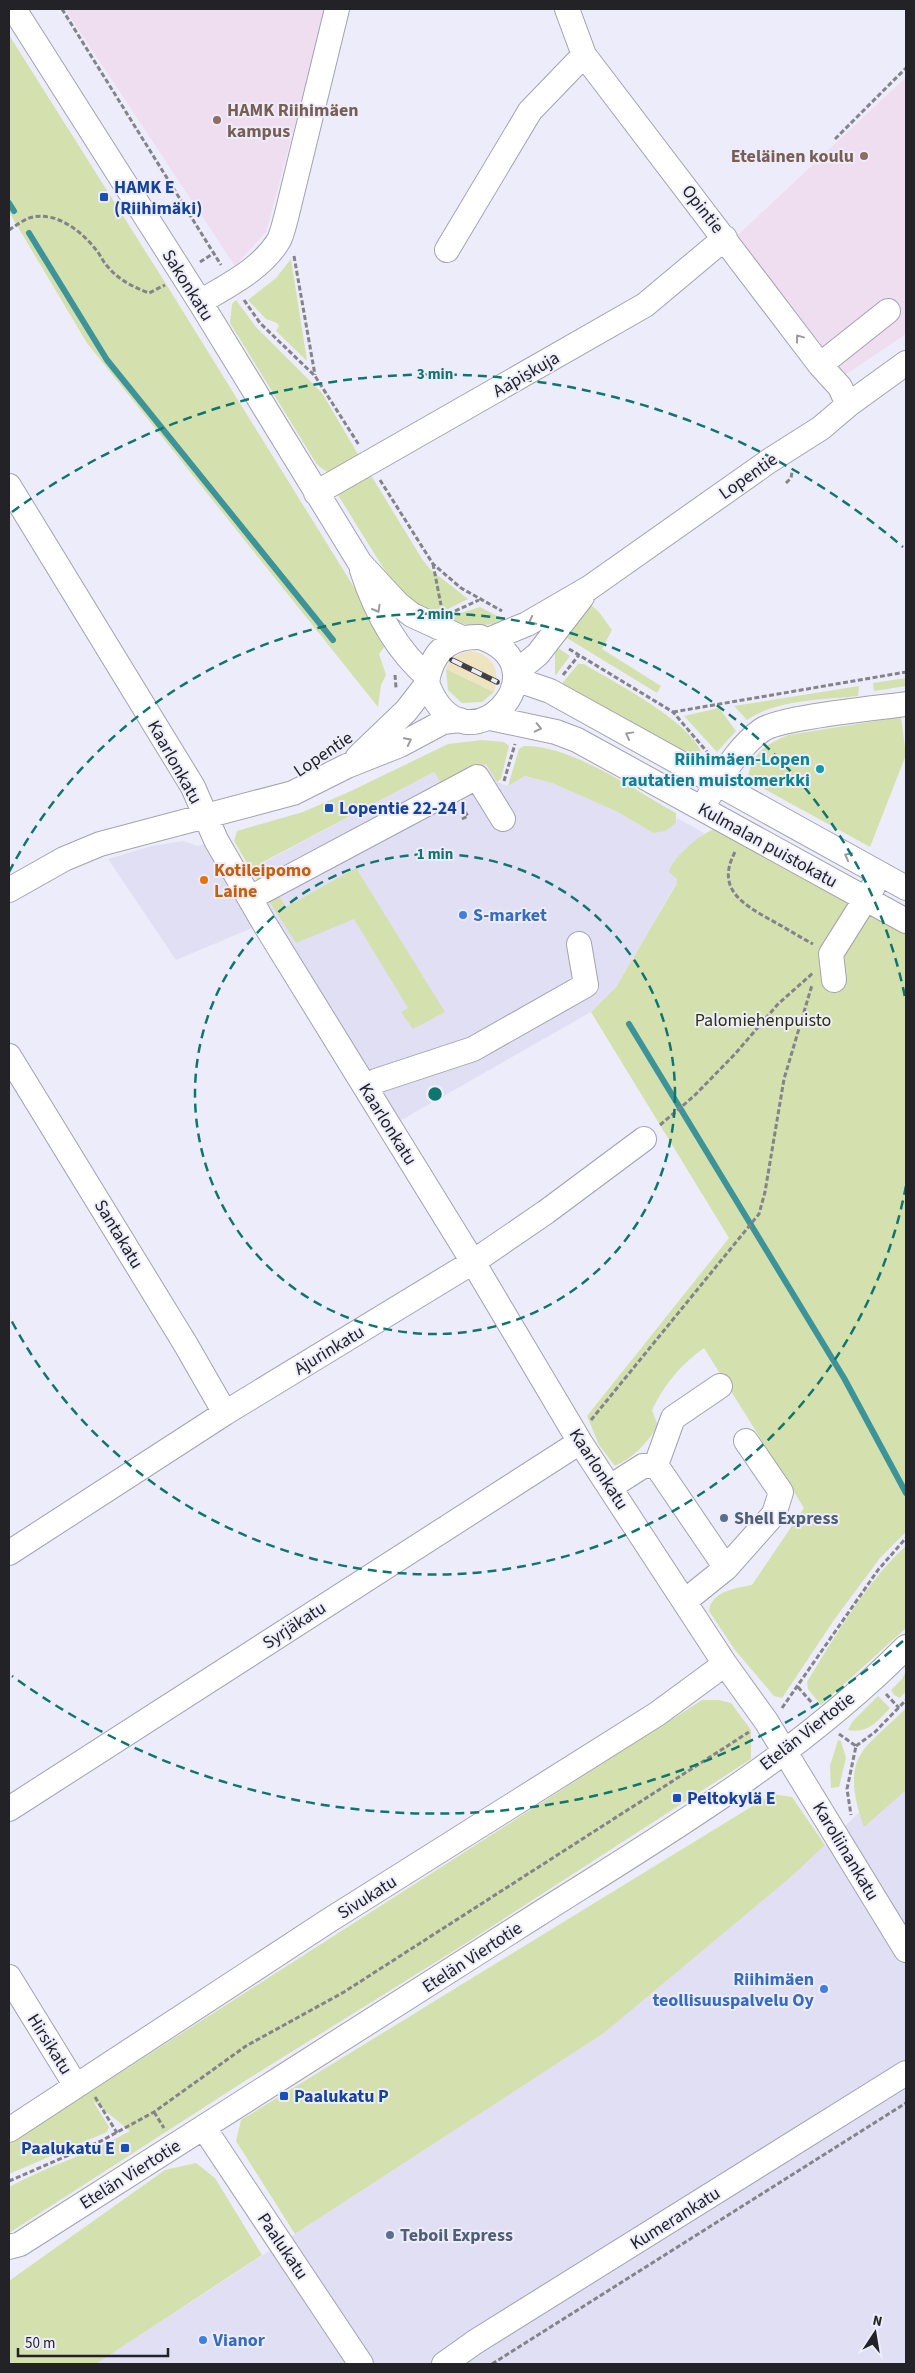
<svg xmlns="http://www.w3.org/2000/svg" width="915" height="2373" font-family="'Source Sans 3',sans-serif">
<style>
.built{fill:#e1dff4}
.education{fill:#eedef0}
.green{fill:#d4e1ae}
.sand{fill:#eee4bf}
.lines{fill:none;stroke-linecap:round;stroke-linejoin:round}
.stream{stroke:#3c9499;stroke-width:6}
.minor-casing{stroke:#a3a2af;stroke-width:26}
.path{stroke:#84838c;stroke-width:3;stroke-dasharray:5 2.5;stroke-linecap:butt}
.minor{stroke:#fff;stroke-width:24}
.rail-casing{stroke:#403f45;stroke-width:5.5}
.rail{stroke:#edecfa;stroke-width:4;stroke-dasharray:11;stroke-linecap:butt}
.oneway{stroke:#9c9c9e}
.ring{fill:none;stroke:#0f766e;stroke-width:2.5;stroke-dasharray:9 6}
.education-dot{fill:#8d6e63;stroke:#edecfa;stroke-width:2}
.transit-dot{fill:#1a4fb4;stroke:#edecfa;stroke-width:2}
.culture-dot{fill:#0f9aa8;stroke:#edecfa;stroke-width:2}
.food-dot{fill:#e8710a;stroke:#edecfa;stroke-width:2}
.shop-dot{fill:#3f7fe0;stroke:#edecfa;stroke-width:2}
.service-dot{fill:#5c6f8a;stroke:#edecfa;stroke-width:2}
.labels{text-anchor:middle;stroke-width:4;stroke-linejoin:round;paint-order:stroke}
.education-label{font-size:18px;font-weight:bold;fill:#785e54;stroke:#edecfa;text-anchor:start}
.transit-label{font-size:18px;font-weight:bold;fill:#164399;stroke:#edecfa;text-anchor:start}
.street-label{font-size:18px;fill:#232227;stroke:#edecfa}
.culture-label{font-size:18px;font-weight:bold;fill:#0d838f;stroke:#edecfa;text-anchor:end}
.food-label{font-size:18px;font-weight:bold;fill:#c56008;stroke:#edecfa;text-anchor:start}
.shop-label{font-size:18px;font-weight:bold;fill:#366cbe;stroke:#edecfa;text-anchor:start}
.park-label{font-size:18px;fill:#2b320f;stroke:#edecfa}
.service-label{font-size:18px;font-weight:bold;fill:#4e5e75;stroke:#edecfa;text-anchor:start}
.centre{fill:#0f766e;stroke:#edecfa;stroke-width:2.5}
.ring-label{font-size:15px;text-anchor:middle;font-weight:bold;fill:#0f766e;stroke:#edecfa;stroke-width:4;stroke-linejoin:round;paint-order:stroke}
</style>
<rect width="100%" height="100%" fill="#edecfa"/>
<path class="built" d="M486,764L497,782L508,786L525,776L552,783L618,812L653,833L676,823L677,818L704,833L695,842L676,884L616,987L591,1012L405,1118L387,1124L264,923L176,960L108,859L152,846L183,841L198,846L216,840L244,887L267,875L261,864L434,772L442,785Z
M906,1768V2364H96L604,2033L791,1877Z"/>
<path class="education" d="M65,9H326L266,232L235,266Z
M906,77V334L845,375L737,236Z"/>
<path class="green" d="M9,35L166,284L388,642L379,654L386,675L381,685L378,707L87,343L9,212Z
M291,259L307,361L276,331L279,326L277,323L266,319L248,300L276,278Z
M236,300L256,327L322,393L362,461C342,471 334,482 316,463L230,323L232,304Z
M366,474L372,477L422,559L431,570L468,599L434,616L397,590L338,495L340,490Z
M591,605L599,612L612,630L602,649L661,686L657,693L562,635Z
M480,607L509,622L475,626L447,621L461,613Z
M555,646L570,656L555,676Z
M578,664H584C613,682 695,723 703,757L660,742L559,687Z
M446,669L494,692L482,702L462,703L448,690Z
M906,678V686L874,691L873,683Z
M859,686L858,696C822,700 778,699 747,720L734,706Z
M719,708L736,731L717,752L684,716Z
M901,717L906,755L870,847L768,791L748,778C751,753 767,744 788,735Z
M482,740L504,742L509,746L501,779L497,782L486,764L442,785L434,772L261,863L267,875L257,880L234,841L237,831L303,812L351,791L448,744Z
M524,746C572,745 634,790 676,813V823L665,831L653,833L618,812L586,798L552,783L525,776L508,786L519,749Z
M714,829L906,930V1532L880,1558L834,1620L782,1698L774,1696L735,1650L709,1611C711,1591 737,1588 752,1585L804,1508L704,1348C681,1364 664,1385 652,1410L658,1426C646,1444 634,1457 615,1466L599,1445L587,1416L729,1238L591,1012L616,987L676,885L677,879L669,872C672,858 700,834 714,829Z
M356,868L445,1012L413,1029L401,1012L408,1008L354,919L296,943L269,901L278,894L286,907Z
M906,1546V1628L821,1705L808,1689L807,1682C834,1638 867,1581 906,1546Z
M906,1671V1691L900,1698L894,1695L891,1690L902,1679Z
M878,1696L890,1708C878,1721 868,1734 848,1730L852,1722Z
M702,1700H719L731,1703L751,1730V1759L460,1947L248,2079L9,2233V2187C48,2166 91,2153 130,2131L93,2101L109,2127L107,2132L9,2174V2144Z
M906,1708V1790L864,1827C856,1804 847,1774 862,1752C870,1740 895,1720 906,1708Z
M838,1740L841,1741L846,1758L839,1787L831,1788L830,1766Z
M772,1794L792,1797L825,1845L791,1877L604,2033L295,2234L236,2141L241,2120Z
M196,2163L215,2178L262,2255L96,2364H9V2281L165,2170Z"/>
<path class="sand" d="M470,651C493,654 501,671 494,692L446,669C450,658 459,653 470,651Z"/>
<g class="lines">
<path class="stream" d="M9,203L14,211
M29,233L107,360L333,640
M629,1024L844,1378L906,1493"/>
<g class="minor-casing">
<path id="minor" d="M14,9L200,302L360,563L398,604L412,615L462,638
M567,9L584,55L820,365L840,387L848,405
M447,250L530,111L584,55
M200,302C227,286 262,269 279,240C282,234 284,225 286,218L337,9
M820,365L888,311
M9,486L193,787L216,840L264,923L473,1262L580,1442L725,1664L766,1721L906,1950
M316,493L645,305L725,238
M362,570C375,610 395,649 428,677
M480,637C568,667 467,777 429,688C426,682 428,676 430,670C437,646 456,636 480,637Z
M488,640L527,624L589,588L769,461L821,428L848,405L906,363
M515,673L538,654L582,597
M515,679L550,691L906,888
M490,718L556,732L577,740L906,921
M358,757L406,711L427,684
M709,796C724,773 739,746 762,730C780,717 879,708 906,704
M9,890L64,859L100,844L293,793L347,766L400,745L443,722L460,720
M250,898L477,777L503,819
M834,980L831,954L873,887
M9,1056L186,1345L225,1413
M366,1088L376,1081L473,1049L586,985L579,944
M656,1465L673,1418L720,1386
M610,1487L643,1466L656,1465L726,1568L685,1601
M9,1553L225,1413L473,1262L546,1212L644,1139
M726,1568L774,1514L781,1492L746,1441
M9,1809L580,1442
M9,1977L76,2086
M204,2128L361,2364
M9,2130L328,1921L657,1714L725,1664
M9,2247L20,2244C192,2134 365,2025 537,1915C665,1834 798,1756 906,1647
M444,2364L475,2342L906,2073"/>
</g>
<path class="path" d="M62,9L221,265
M835,139L906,68
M9,230C15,226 22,221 29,218C55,210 82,231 97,251C101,256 103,262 108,267C119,280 133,287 149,293L165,285
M294,256L315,375
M200,262L214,253
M244,300L260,323L315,376L359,445
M380,480L433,564L461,588L502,611
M786,483L791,478L792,472
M433,564L441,605
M455,611L479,600
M569,649L673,712L708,753
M395,675L396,688
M563,675L579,655
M673,712L906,672
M504,781L515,744
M462,819L468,816L463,809
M735,852C716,888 741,903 769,919C784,927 798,936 813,944
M660,1125L694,1096L735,1054L778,1004L813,973
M591,1420L759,1214L765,1192L784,1079L812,985
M798,1687L812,1703
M886,1694L899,1708
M782,1708L878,1570L906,1538
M839,1734L856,1746L847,1789L851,1815
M856,1746L875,1732L906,1700
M95,2097L117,2133
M154,2112L164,2128
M9,2181L101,2141L154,2112L246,2046L344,1992L749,1732
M492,2364L906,2103"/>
<use href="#minor" class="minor"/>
<g class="rail-casing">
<path id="rail" d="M452,660L497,682"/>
</g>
<use href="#rail" class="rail"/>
</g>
<defs><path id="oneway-chevron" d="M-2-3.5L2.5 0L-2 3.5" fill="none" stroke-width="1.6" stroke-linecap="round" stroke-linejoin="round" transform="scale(1.25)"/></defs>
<g class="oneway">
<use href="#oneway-chevron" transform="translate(799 338) rotate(-127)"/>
<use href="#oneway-chevron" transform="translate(377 609) rotate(60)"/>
<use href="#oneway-chevron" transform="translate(532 621) rotate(152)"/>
<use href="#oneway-chevron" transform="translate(538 728) rotate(13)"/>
<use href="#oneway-chevron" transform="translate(629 735) rotate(-151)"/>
<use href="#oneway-chevron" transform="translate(408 741) rotate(-27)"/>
<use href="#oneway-chevron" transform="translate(848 856) rotate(-151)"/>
</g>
<g class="ring">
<circle cx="435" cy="1094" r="240"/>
<path d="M906 1186A480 480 0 0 1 9 1316M9 872A480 480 0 0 1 906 1002"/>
<path d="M903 1641A720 720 0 0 1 12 1676M12 512A720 720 0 0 1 903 547"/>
</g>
<g class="education-dot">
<circle cx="217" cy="120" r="5"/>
<circle cx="864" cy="156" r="5"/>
</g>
<g class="transit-dot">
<rect x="99" y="192" width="10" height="10" rx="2.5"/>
<rect x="324" y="803" width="10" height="10" rx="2.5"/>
<rect x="672" y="1793" width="10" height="10" rx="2.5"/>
<rect x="279" y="2091" width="10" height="10" rx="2.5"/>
<rect x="120" y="2143" width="10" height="10" rx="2.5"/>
</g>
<circle class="culture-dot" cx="820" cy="769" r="5"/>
<circle class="food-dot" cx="204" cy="880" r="5"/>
<g class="shop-dot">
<circle cx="463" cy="915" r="5"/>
<circle cx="824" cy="1989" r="5"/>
<circle cx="203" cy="2340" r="5"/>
</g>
<g class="service-dot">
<circle cx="724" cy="1518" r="5"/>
<circle cx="390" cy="2235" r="5"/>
</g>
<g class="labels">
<g class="education-label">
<text x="227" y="116">HAMK Riihimäen<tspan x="227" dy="21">kampus</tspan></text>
<text x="854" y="162" text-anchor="end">Eteläinen koulu</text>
</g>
<g class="transit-label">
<text x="114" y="193">HAMK E<tspan x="114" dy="21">(Riihimäki)</tspan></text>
<text x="339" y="814">Lopentie 22-24 I</text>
<text x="687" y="1804">Peltokylä E</text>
<text x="294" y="2102">Paalukatu P</text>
<text x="115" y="2154" text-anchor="end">Paalukatu E</text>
</g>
<g class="street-label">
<text transform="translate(703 209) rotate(52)" y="6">Opintie</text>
<text transform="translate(188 285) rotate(58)" y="6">Sakonkatu</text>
<text transform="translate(526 374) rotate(-30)" y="6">Aapiskuja</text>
<text transform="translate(748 476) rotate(-35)" y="6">Lopentie</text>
<text transform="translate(323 754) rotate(-34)" y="6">Lopentie</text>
<text transform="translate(175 762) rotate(61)" y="6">Kaarlonkatu</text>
<text transform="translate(768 845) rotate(29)" y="6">Kulmalan puistokatu</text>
<text transform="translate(388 1124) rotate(58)" y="6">Kaarlonkatu</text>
<text transform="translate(119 1234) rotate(59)" y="6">Santakatu</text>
<text transform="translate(329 1350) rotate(-31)" y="6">Ajurinkatu</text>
<text transform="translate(599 1469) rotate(57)" y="6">Kaarlonkatu</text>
<text transform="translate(294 1625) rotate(-33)" y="6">Syrjäkatu</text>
<text transform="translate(807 1731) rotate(-38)" y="6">Etelän Viertotie</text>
<text transform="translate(846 1851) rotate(59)" y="6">Karoliinankatu</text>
<text transform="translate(367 1897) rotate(-32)" y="6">Sivukatu</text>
<text transform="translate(472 1957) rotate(-33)" y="6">Etelän Viertotie</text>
<text transform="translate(50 2044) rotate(58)" y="6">Hirsikatu</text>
<text transform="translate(130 2174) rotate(-32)" y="6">Etelän Viertotie</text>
<text transform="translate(675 2218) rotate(-32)" y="6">Kumerankatu</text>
<text transform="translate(283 2246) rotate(56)" y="6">Paalukatu</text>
</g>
<g class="culture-label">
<text x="810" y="765">Riihimäen-Lopen<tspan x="810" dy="21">rautatien muistomerkki</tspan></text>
</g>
<g class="food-label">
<text x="214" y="876">Kotileipomo<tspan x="214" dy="21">Laine</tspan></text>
</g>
<g class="shop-label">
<text x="473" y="921">S-market</text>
<text x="814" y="1985" text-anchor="end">Riihimäen<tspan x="814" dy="21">teollisuuspalvelu Oy</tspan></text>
<text x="213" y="2346">Vianor</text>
</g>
<g class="park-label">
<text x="763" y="1026">Palomiehenpuisto</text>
</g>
<g class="service-label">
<text x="734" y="1524">Shell Express</text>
<text x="400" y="2241">Teboil Express</text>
</g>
</g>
<circle cx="435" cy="1094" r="8" class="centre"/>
<g class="ring-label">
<text x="435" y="379">3 min</text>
<text x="435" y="619">2 min</text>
<text x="435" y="859">1 min</text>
</g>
<rect width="915" height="2373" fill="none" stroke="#232227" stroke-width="20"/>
<g transform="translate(875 2333) rotate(12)" stroke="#edecfa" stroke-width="4" paint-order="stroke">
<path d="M0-4L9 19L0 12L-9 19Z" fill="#232227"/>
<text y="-8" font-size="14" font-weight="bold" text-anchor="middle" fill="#232227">N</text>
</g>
<path d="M18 2348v8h150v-8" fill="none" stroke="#232227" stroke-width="2.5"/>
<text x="25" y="2348" font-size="15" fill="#232227" stroke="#edecfa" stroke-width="4" paint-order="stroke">50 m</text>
</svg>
